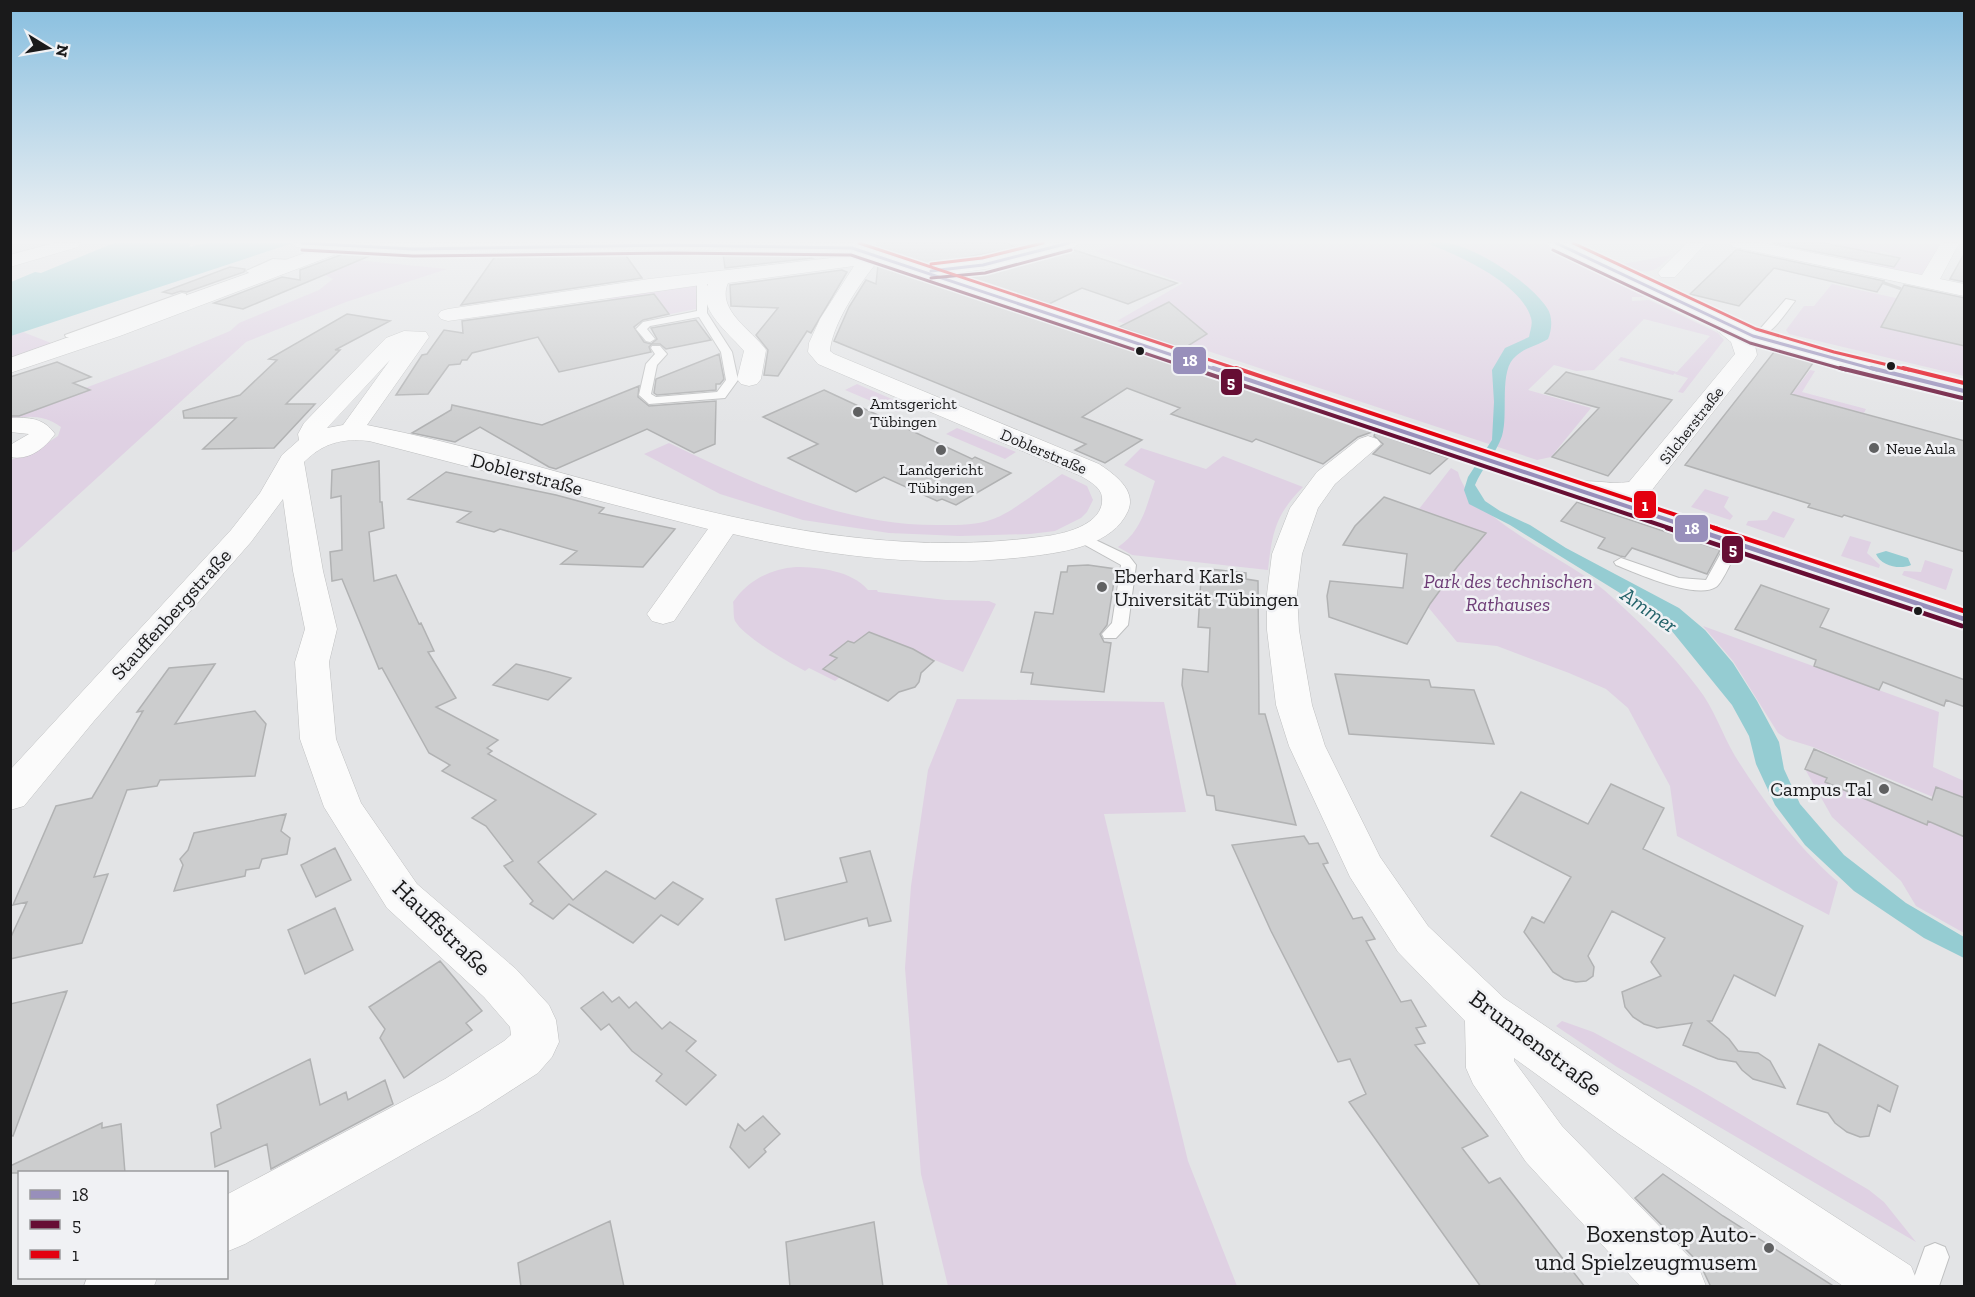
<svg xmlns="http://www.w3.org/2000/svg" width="1975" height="1297" font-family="'Zilla Slab',serif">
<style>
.green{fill:#dfd1e3}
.water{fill:#95ccd2}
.building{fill:#cccdce;stroke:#b1b2b3;stroke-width:1.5}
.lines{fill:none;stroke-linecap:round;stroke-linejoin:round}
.street-tunnel{stroke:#bbbcbd;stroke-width:20;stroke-dasharray:20 10;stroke-linecap:butt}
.lane-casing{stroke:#bfc0c1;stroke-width:2}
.street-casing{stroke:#bfc0c1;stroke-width:1}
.secondary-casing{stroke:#bfc0c1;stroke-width:1}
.lane{fill:#fbfbfb;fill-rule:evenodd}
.street{fill:#fbfbfb;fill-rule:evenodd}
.secondary{fill:#fbfbfb;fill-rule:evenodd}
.bus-1-far2-casing{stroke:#f0f1f4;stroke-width:6}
.bus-1-far1-casing{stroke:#f0f1f4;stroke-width:8}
.bus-1-casing{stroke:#f0f1f4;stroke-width:9}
.bus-2-far2-casing{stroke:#f0f1f4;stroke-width:6}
.bus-2-far1-casing{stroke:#f0f1f4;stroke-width:8}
.bus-2-casing{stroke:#f0f1f4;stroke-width:9}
.bus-3-far2-casing{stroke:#f0f1f4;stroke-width:6}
.bus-3-far1-casing{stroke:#f0f1f4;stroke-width:8}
.bus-3-casing{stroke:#f0f1f4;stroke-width:9}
.bus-1-far2{stroke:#988fbb;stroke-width:3}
.bus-1-far1{stroke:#988fbb;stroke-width:4}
.bus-1{stroke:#988fbb;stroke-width:4.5}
.bus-2-far2{stroke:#660e34;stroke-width:3}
.bus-2-far1{stroke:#660e34;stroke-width:4}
.bus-2{stroke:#660e34;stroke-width:4.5}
.bus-3-far2{stroke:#e3000f;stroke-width:3}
.bus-3-far1{stroke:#e3000f;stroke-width:4}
.bus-3{stroke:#e3000f;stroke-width:4.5}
.bus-dot{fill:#1a1a1b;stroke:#f0f1f4;stroke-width:2}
.poi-dot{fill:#606162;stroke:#f0f1f4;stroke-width:2}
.labels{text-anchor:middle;stroke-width:5;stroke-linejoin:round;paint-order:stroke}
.far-poi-label{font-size:16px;fill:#1a1a1b;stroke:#f0f1f4;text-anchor:start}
.far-street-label{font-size:16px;fill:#1a1a1b;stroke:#f0f1f4}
.street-label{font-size:20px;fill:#1a1a1b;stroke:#f0f1f4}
.poi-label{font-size:20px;fill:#1a1a1b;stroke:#f0f1f4;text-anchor:start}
.park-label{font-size:20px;font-style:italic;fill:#6d3c76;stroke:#f0f1f4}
.water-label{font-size:21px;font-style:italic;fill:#226269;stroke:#f0f1f4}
.near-street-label{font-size:24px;fill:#1a1a1b;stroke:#f0f1f4}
.near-poi-label{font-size:24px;fill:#1a1a1b;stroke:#f0f1f4;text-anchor:end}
.line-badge{stroke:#f0f1f4;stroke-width:2}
.badge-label{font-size:16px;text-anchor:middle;font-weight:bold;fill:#fff}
</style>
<rect width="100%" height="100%" fill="#e3e4e6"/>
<path class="green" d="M1121,243H1548L1635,285L1634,291L1644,297H1632V301L1649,300L1718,333L1724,340L1683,393L1678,392L1688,378L1675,374L1676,372L1673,375L1618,360L1621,357L1677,372L1710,336L1644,319L1594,370L1576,371L1554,365L1528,390L1591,408L1551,457L1537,460L1117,321L1183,283L1095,251Z
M1824,243H1942L1922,276L1843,260L1848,253L1900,258L1890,256L1892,253L1881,251L1879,254Z
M1672,255C1653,274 1648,276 1623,264Z
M346,259L447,269L346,302L246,342L19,549L11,553V460L43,446L58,436L61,427C46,416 29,415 11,419V416L170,356L230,331L239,323L319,290L333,279L323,274Z
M702,278L701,308L624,323L606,291Z
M1832,284L1964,313V376L1789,334L1786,330L1804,306H1814Z
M23,332L56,345L11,360L10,336Z
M1810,370L1815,371L1802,392L1866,409L1864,413L1792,394Z
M857,384L908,406L897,412L845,390Z
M957,428L1016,452L1005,459L946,434Z
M669,443C756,485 846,527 943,525C960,525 978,525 993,519C1010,514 1046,485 1062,474L1087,486L1093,500L1087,512L1081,518L1055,531L1030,534L960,536L889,533L803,520L720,494L644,454Z
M1141,448L1206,469L1223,456L1303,487C1276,514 1272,532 1268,570L1132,555L1118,547C1142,531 1146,507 1155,481L1124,465Z
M1451,468L1458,472C1469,518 1568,559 1604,590C1637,619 1672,653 1698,688C1714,708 1722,734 1735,756C1763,801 1798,848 1838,882L1829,915L1677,836L1670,786L1628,708L1606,689L1569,673L1497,646L1457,642L1428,607L1457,567L1485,533L1419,509Z
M1705,489L1729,497L1724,507L1733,516L1730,520L1691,507Z
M1773,511L1795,519L1784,538L1746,525L1748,521L1767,520Z
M1850,536L1871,542L1867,553L1880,565L1879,568L1841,556Z
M1925,560L1953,569L1946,590L1902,575L1904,571L1921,572Z
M796,567C820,567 852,571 868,590H877L878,592L946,600L989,601L996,604L963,672L869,632L854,643L848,641L830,655L837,658L840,677L835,681L809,668L805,671C788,662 744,637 735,621C733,616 734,607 733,602C748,580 770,569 796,567Z
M1703,626L1939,712L1933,767L1964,781V810L1813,747L1787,739L1778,733L1733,661Z
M957,699L1164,702L1186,812L1104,814L1188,1161L1237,1286H948L921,1174L905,968L911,886L928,770Z
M1805,769L1964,837V933L1916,906L1901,881L1832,817Z
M1562,1021L1593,1032L1698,1089L1869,1190L1884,1202L1916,1242L1617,1067L1556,1026Z"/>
<path class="water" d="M114,243H191L189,247L206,243H293L11,336V282L35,272L41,273Z
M1427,243C1433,243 1440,242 1446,243C1475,246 1531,283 1547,308C1553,316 1552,330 1548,339C1537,346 1526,347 1516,356C1498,370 1509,413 1502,436C1496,454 1482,468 1475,485L1485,501L1500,511L1530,525L1566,548L1679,608L1705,630L1733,663L1757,701L1779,742L1784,769L1800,804L1844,855L1906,903L1964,937V958L1924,938L1854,891L1805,845L1775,805L1756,764L1749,736L1732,705L1671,630L1620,593L1510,525L1469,504L1464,490L1468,477L1492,440L1494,402L1492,370L1505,348L1529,337C1530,331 1533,324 1531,318C1521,283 1458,255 1427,243Z
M1886,551L1908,558L1911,565C1900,570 1881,566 1876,554Z"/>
<path class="building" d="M877,243H1007L1017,248L927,264L877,248Z
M1772,243H1824L1900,258L1894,267Z
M1074,250L1177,283L1128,304L1082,288L1049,304L960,275L994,270L1038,259L1041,260Z
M1736,250H1739L1884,281L1877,292L1774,268L1739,306L1690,294Z
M1965,252V282L1950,279Z
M346,253L374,254L243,309L214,303L282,277L300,280V270Z
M624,253L642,278L461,305L496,255Z
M723,253L803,254L812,258L725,268Z
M878,265L1341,421L1372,432L1358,437L1323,464L1256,439L1252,442L1171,414L1180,408L1127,388L1082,417L1142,440L1105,463L1075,450L1086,444L834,341L849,307L866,280L876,284Z
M230,267L245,269L244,272L187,292L181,291L172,294L163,292Z
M842,270L847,272L811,333L807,331L778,376L764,375L768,350L756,335L778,308L731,306L730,285Z
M1904,285L1965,298V346L1881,327Z
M654,294L669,314L643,320L634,327L644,342L651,344L657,339L651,328L696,320L711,340L666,349L660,344H652L649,347L651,352L559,372L538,337L472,353L467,360H462L460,364L449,365L428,394L396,395L422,355L427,354L444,330L463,333L462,321Z
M1169,302L1207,334L1183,349L1119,327Z
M347,314L390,321L335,350H340L286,404H315L274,448L203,449L236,418H184L183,411L240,395L277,360L269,359Z
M1774,352L1813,363L1791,394L1965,441V552L1844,515L1842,517L1808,507L1810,504L1685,465Z
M719,354L724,379L720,384H716V390L657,395L654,393L656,379Z
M57,362L91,377L73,383L90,390L19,416H10V377Z
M1566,372L1672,400L1608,476L1552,457L1599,408L1545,393Z
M639,386L638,397L649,406L716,401L715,444L694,453L647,429L556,469L549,467L480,427L455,442L412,433L451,410L452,405L542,425Z
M824,390L972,459L975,457L1011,473L956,505L942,499L937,501L884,477L856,492L788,458L818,444L763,417Z
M1375,433L1448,458L1430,474L1373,454L1383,444L1374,436Z
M379,461L380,502H382L384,528L369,532L374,581L396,575L419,624L421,623L434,651L428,652L456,698L436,707L498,740L487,748L492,751L488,754L596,814L538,862L573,900L606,871L655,899L673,882L703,899L678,925L661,915L633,943L569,904L553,919L530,904L533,901L504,866L513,861L486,826L472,818L496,800L442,771L450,765L429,753L382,668L379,669L342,579L332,581L330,552L342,550L341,496L331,498L332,470Z
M446,472L556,495L604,508L599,513L675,529L643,567L561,564L577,551L500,529L494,532L457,522L471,512L408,499Z
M1384,497L1486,533L1457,567L1430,604L1407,644L1329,617L1327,596L1330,581L1403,588L1407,554L1343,545L1355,526Z
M1577,502L1720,550L1707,574L1632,548L1625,557L1620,556L1598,548L1605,538L1561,521Z
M1088,565L1116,569L1107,625L1100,634L1104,642L1111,643L1104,692L1031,684L1033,673L1021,672L1035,612L1053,614L1061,572H1067L1068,566Z
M1209,569L1246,573V579L1258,581L1259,714H1265L1296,825L1216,810L1214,796L1207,795L1182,685L1183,669L1208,672L1210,628L1198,627L1201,578L1208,579Z
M1761,585L1829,609L1820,627L1965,680V707L1946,700L1944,706L1883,682L1879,690L1814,666L1816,660L1735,629Z
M869,632L913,649L934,661L921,673L919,682L915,687L899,692L888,701L823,669L837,658L830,655L848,641L854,643Z
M215,664L175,724L255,711L266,724L255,776L160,780L157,786L127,790L94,877L108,874L82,943L10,959V939L27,902L13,905L56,806L92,798L143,711L137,712L169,668Z
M516,664L549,672L571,678L548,700L493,685Z
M1335,674L1429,680L1431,687L1474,690L1494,744L1349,734Z
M1814,749L1932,800L1936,787L1965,798V837L1928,821L1927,825L1825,782L1827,778L1805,769Z
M1611,784L1664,808L1643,849L1803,926L1775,996L1734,975L1712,1021H1708L1729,1039L1738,1051L1758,1053L1770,1061L1785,1088L1753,1079L1742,1070L1736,1062L1718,1059L1683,1045L1692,1023L1657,1028L1644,1024L1633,1017L1625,1007L1622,992L1661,976L1651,962L1665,938L1612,911L1588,956L1594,967L1593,976L1586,981L1576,982L1564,979L1553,972L1524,932L1532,917L1544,923L1571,877L1491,836L1521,792L1588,824Z
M286,814L281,831L290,838L287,854L262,859L259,868L246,870L245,876L174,891L183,865L180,859L188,850L194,833Z
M1304,836L1309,844L1318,843L1328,863L1323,864L1353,919L1362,917L1375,939L1366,941L1401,1002L1411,1000L1426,1026L1416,1028L1425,1043L1415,1045L1488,1136L1462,1148L1489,1183L1500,1178L1585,1287H1481L1349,1102L1366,1094L1350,1059L1338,1062L1271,931L1232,845Z
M335,848L351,880L316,897L301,865Z
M870,851L891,921L869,926L867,918L785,940L776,899L847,882L840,858Z
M335,908L353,950L305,974L288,930Z
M440,961L482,1011L466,1023L472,1030L404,1078L380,1038L385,1029L369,1007Z
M67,991L13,1136L10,1135V1004Z
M603,992L612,1002L619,997L629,1008L636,1002L662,1029L670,1022L696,1041L686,1051L716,1075L686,1105L656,1081L662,1074L632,1051L609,1024L601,1030L581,1008Z
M1819,1044L1898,1086L1890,1112L1878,1105L1869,1136L1860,1137L1847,1132L1835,1123L1828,1113L1797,1104Z
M310,1059L320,1105L346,1092L348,1100L385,1080L393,1104L271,1169L267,1144L215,1167L211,1133L221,1128L217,1105Z
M763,1116L780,1134L764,1149L766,1152L749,1168L730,1147L738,1124L745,1131Z
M102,1123V1128L121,1124L125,1173H10V1166Z
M1663,1174L1723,1216L1835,1287H1711L1700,1264L1635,1198Z
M610,1221L624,1287H521L518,1263Z
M874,1222L883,1287H790L786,1242Z"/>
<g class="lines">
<path class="street-tunnel" d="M1891,287L1892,284"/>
<g class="lane-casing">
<path id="lane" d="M273,259L291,260L296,263L291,266L274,265L251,274L246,271Z
M702,275L707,278V313L732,352L738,380L725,398L649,404L639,395L646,364L655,354L651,348L652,346H660L667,354L657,365L651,394L656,397L717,392L726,380L721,352L699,317L650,326L647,329L655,339L650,342L646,341L636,329L643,322L697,311V278Z
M182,293L186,294V298L74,337H66L65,335Z
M1786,299L1795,301C1784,315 1769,341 1749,338V334L1760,329Z
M1081,533L1129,556L1136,565L1128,625L1116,638H1104L1102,634L1112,623L1121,565L1076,540L1074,537Z
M1734,538L1741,542C1736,551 1723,583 1716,587C1696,600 1636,573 1616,565L1614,562L1621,558L1679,578L1706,580L1727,542Z
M1935,1243L1945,1247L1949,1257L1939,1286H1911L1925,1247Z"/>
</g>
<g class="street-casing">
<path id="street" d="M54,243H81L78,247L10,267V255Z
M333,243H358L355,247L120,336L10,373V358Z
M1687,243H1706L1675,277H1661L1658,273L1661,269Z
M1730,243H1763L1922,275L1941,243H1959L1940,279L1964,284V296L1739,248L1733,247Z
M875,250L882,252L884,256C881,260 877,261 874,266C858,286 832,325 830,351L834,354L1099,464C1114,474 1137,490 1128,511C1113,545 1065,552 1033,556C932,569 831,557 733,534L674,621L663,624L652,621L647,614L708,529L369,441C342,438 323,443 304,462L323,571L337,629L329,662L336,739L361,803L417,884L516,969L549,1005L556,1020L559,1042L552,1057L538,1073L479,1111L245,1244L226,1252V1195L445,1079L504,1041L511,1035L510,1027L484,997L387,908L324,807L300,739L295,662L305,629L293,571L283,499L251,542L94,721L24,806L10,810V770L231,530L260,493L282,455L299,440L298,434L304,423L386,338L404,331L426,332L429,337L367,425C592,469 804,568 1039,537C1060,535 1105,526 1102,497C1101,487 1089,481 1081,476L818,364L808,352L809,343L820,319L854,266L728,283C716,310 752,330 766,350L761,379L757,384L749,386L741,384L737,379L744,351C729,333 696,309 708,284L448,321L441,319L438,315L441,311L448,309L649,279L865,254ZM390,360L343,425L327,428Z
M1711,311C1731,316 1755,333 1757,355L1754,360L1648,495L1615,500L1569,495L1565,489L1569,483C1589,478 1609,485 1629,482L1735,354L1731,342L1701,317L1704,313Z
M10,418C29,417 44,418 55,434C45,448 29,461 10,457V445L29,434L10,432Z
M1368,436L1377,439L1381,444L1335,484L1318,508L1302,554L1297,594L1299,630L1312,705L1325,746L1380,857L1428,926L1504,998L1655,1100L1911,1266L1919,1286H1843L1619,1134L1514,1058V1061L1562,1126L1698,1266L1706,1286H1640L1526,1162L1473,1084L1466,1068L1465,1021L1398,952L1350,877L1289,746L1276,705L1267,630V594L1272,554L1290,508L1317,472L1359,439Z
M87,1278H157L154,1286H84Z"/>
</g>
<g class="secondary-casing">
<path id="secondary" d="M293,243H852L927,266L993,256L1049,243H1078L1075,247L993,268L950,274L1964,609V629L850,253L672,250L413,254L302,248L296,247Z
M1547,243H1570L1761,331L1838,354L1964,384V398L1824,364L1745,341L1550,247Z"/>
</g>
<use href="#lane" class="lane"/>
<use href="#street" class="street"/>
<use href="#secondary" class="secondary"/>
<g class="bus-1-far2-casing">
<path id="bus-1-far2" d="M302,243L413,249L672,245L852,248L1217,370
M1556,243L1753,336L1877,370
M931,271L983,265L1069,243"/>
</g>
<g class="bus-1-far1-casing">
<path id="bus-1-far1" d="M1213,368L1695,529
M1871,368L1964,391"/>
</g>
<g class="bus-1-casing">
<path id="bus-1" d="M1690,528L1964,619"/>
</g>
<g class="bus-2-far2-casing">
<path id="bus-2-far2" d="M302,250L413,256L672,253L851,255L1195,370
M1553,250L1750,343L1846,370
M931,278L985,273L1071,250"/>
</g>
<g class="bus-2-far1-casing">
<path id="bus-2-far1" d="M1191,368L1672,529
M1840,368L1962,398"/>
</g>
<g class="bus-2-casing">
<path id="bus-2" d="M1667,528L1962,626"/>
</g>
<g class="bus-3-far2-casing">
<path id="bus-3-far2" d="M859,243L1240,370
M1573,243L1756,329L1834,352L1909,370
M931,264L982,258L1043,243"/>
</g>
<g class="bus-3-far1-casing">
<path id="bus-3-far1" d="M1236,368L1718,529
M1903,368L1964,383"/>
</g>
<g class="bus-3-casing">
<path id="bus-3" d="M1714,528L1964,611"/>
</g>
<use href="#bus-1-far2" class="bus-1-far2"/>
<use href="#bus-1-far1" class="bus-1-far1"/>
<use href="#bus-1" class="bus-1"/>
<use href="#bus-2-far2" class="bus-2-far2"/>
<use href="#bus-2-far1" class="bus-2-far1"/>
<use href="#bus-2" class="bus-2"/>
<use href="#bus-3-far2" class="bus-3-far2"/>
<use href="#bus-3-far1" class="bus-3-far1"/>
<use href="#bus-3" class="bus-3"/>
</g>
<linearGradient id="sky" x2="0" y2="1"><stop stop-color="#87bedf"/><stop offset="0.57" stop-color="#f2f3f4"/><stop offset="1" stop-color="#f2f3f4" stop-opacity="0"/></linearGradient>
<rect width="1975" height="424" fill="url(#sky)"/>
<g class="bus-dot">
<circle cx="1140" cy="351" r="5"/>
<circle cx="1891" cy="366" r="5"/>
<circle cx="1918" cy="611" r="5"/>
</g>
<g class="poi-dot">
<circle cx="858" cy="412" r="6"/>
<circle cx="1874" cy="448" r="6"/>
<circle cx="941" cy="450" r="6"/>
<circle cx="1102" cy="587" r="6"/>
<circle cx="1884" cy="789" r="6"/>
<circle cx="1769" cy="1248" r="6"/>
</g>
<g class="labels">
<g class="far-poi-label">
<text x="870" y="409">Amtsgericht<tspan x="870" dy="18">Tübingen</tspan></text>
<text x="1886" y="454">Neue Aula</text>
<text x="941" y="475" text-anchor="middle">Landgericht<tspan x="941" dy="18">Tübingen</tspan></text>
</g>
<g class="far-street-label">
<text transform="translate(1691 425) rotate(-52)" y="6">Silcherstraße</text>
<text transform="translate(1044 451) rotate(23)" y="6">Doblerstraße</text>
</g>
<g class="street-label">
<text transform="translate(527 474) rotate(15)" y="7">Doblerstraße</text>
<text transform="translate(171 614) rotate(-48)" y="7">Stauffenbergstraße</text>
</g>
<g class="poi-label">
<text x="1114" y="583">Eberhard Karls<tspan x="1114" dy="23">Universität Tübingen</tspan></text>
<text x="1872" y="796" text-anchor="end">Campus Tal</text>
</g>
<g class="park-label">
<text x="1508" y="588">Park des technischen<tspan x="1508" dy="23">Rathauses</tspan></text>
</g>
<g class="water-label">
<text transform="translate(1649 610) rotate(35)" y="7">Ammer</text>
</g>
<g class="near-street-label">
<text transform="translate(442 928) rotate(44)" y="8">Hauffstraße</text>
<text transform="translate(1536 1043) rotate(37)" y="8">Brunnenstraße</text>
</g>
<g class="near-poi-label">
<text x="1757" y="1242">Boxenstop Auto-<tspan x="1757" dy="28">und Spielzeugmusem</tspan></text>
</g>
</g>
<g class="line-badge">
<rect x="1172" y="346" width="35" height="29" rx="6" fill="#988fbb"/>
<rect x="1220" y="368" width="23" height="28" rx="6" fill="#660e34"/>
<rect x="1633" y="490" width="24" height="29" rx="6" fill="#e3000f"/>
<rect x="1674" y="514" width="35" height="29" rx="6" fill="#988fbb"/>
<rect x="1721" y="535" width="23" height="29" rx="6" fill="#660e34"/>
</g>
<g class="badge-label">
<text x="1190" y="366">18</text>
<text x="1231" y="388">5</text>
<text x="1645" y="511">1</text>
<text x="1692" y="534">18</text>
<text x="1733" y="555">5</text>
</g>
<rect width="1975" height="1297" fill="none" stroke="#1a1a1b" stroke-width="24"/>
<rect x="18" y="1171" width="210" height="108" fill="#f0f1f4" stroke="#9a9b9d" stroke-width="1.5"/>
<rect x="30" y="1190" width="30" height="9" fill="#988fbb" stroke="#9a9b9d" stroke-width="1.5"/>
<text x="72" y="1201" font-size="18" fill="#1a1a1b">18</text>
<rect x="30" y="1220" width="30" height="9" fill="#660e34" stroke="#9a9b9d" stroke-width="1.5"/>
<text x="72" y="1231" font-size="18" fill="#1a1a1b">5</text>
<rect x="30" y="1250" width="30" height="9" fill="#e3000f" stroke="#9a9b9d" stroke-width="1.5"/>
<text x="72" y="1261" font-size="18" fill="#1a1a1b">1</text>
<g transform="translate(48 48) rotate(101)" stroke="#f0f1f4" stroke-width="4.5" paint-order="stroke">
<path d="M0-4.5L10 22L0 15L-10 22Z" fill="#1a1a1b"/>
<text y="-9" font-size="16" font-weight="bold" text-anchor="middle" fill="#1a1a1b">N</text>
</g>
</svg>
